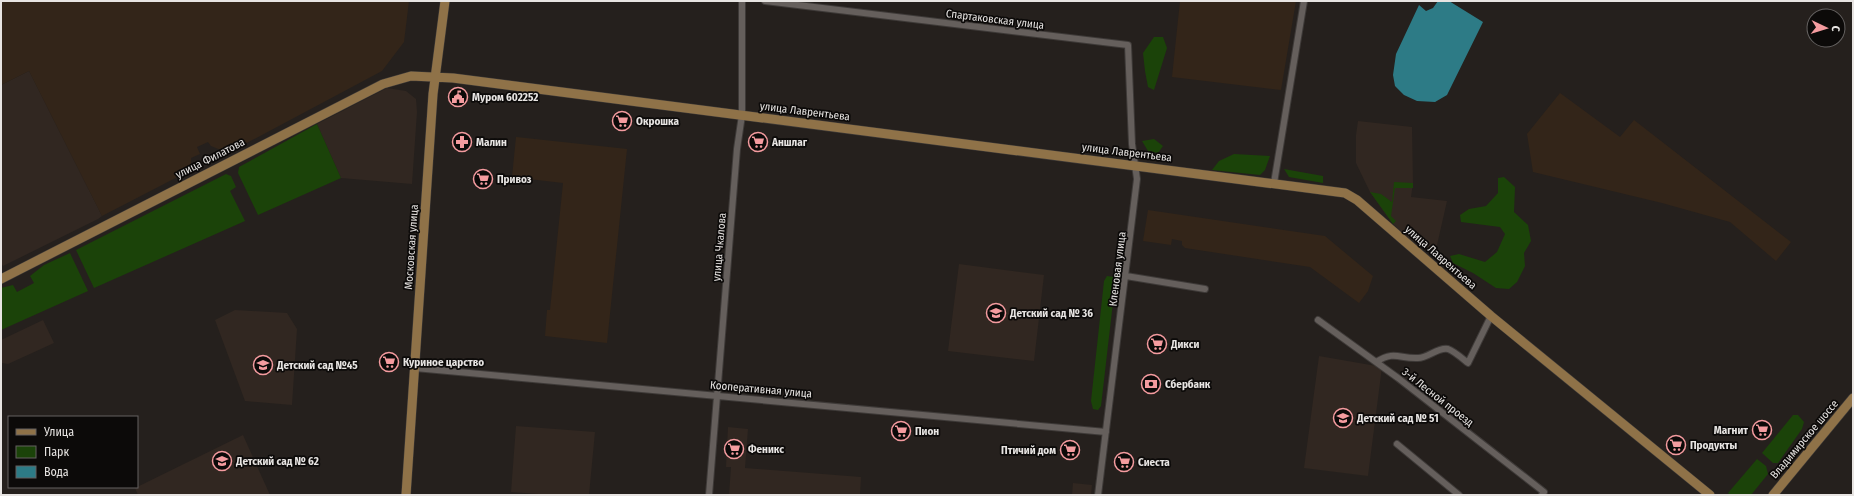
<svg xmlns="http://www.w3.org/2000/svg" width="1854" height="496" font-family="'Fira Sans Condensed',sans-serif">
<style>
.built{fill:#312721}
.industrial{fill:#332519}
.green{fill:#1b4309}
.water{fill:#2d7b86}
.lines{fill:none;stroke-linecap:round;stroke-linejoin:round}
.street-casing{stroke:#3e3a38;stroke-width:8}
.secondary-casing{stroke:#3e3a38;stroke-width:10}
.street{stroke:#655f5c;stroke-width:6}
.secondary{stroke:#8f7248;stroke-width:9}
.labels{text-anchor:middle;stroke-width:3.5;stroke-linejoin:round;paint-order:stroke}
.street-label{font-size:11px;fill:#e7e4e2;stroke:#0c0a09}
.poi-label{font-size:11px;font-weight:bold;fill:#e7e4e2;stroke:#0c0a09;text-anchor:start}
</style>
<rect width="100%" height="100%" fill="#25201d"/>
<path class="built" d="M29,71L102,216L98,219L3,266L1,263V85Z
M387,88L406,91L416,99L417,112L412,184L341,178L317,124Z
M1358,121L1412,127L1413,183L1411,197L1447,201L1435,254L1408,238L1393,224L1370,192L1356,163V135Z
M959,264L1044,275L1034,361L948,351Z
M235,310L287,313L297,329L292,405L245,401L215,320Z
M43,320L54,343L8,364L2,363L1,340Z
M1319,356L1382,367L1368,476L1304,468Z
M516,426L595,432L589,495H551L511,492Z
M728,427L748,429L745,468L861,477L860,495H729L731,467H726Z
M243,435L270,495H138L135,488Z
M1073,483L1092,485L1091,495H1072Z"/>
<path class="industrial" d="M1,1H409L404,42L382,71L228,153L211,146L208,142L197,147L200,154L191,158V170L102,216L29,71L1,85Z
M1180,1H1296L1281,90L1172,77Z
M1560,93L1620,137L1634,120L1791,242L1776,261L1730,222L1662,203L1533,172L1527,134Z
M516,137L627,149L607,343L545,336L547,310H550L563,183L512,177Z
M1148,210L1325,236L1373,276L1368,291L1359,303L1310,267L1185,248L1182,245V241L1172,239L1171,245L1143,241Z"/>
<path class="green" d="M1154,37H1163L1167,48L1154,90L1148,87L1145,71L1143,53Z
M317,124L341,178L258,215L238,173L239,167Z
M1154,139L1163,146L1158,153L1148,151L1142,141Z
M1234,154L1270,156L1265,170L1260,175L1212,170L1219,161Z
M1284,169L1323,176V183L1289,177Z
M226,174L231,176L236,187L230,191L245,221L94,288L76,250Z
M1504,177L1515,187L1514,212L1528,225L1531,241L1524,253L1525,266L1517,282L1509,289L1496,288L1473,273L1453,263L1450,256L1459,254L1485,262L1497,252L1505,234L1500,227L1461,222L1460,215L1469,209L1486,206L1498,193V178Z
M1394,182L1413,183V188H1395L1391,216L1396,221L1393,224L1370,192L1381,194L1392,202Z
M70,253L88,291L1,330V288L13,285L17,292L34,283L30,276L44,265Z
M1107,276L1114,277L1115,285L1101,406L1098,410L1093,409L1091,401L1104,281Z
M1793,415H1798L1804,422L1802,429L1778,463H1773L1762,453Z
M1757,459L1766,466L1768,474L1751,495H1730L1728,493Z"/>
<path class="water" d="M1438,1H1449L1483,22L1447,95L1435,102L1417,101L1404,95L1395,86L1393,75L1396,54L1419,5L1426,11L1433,8Z"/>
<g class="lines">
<g class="street-casing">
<path id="street" d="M765,1L1128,45L1132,144L1137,179L1098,495
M1274,183L1304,1
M1126,276L1205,289
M1318,320L1398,378L1544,492L1542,495
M1376,362C1395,350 1399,359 1418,358C1428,358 1438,347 1448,349C1454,351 1463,359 1468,363L1491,316
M415,368L1106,432
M1397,444L1459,495
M709,495L737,149L742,115V1"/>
</g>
<g class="secondary-casing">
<path id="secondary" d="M1,279L383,84L411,76L453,78L1345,193L1357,200L1491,316L1710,495
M406,495L433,94L445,1
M1773,495L1853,398"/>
</g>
<use href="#street" class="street"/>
<use href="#secondary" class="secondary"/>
</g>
<defs>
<g id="civic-ring" transform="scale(1)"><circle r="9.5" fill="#0c0a09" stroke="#f49b9f" stroke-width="1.5"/><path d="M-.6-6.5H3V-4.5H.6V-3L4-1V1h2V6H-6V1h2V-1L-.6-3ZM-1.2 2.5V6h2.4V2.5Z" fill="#f49b9f"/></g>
<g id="supermarket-ring" transform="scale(1)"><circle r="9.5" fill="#0c0a09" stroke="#f49b9f" stroke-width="1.5"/><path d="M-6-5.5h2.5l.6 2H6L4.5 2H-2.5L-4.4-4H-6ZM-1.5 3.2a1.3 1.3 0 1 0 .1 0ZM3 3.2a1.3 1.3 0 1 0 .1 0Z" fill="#f49b9f"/></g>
<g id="pharmacy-ring" transform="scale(1)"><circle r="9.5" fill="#0c0a09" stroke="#f49b9f" stroke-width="1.5"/><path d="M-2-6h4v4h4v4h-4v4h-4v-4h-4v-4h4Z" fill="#f49b9f"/></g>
<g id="school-ring" transform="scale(1)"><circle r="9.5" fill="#0c0a09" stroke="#f49b9f" stroke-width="1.5"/><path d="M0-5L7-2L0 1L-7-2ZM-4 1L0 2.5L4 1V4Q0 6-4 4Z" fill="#f49b9f"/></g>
<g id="bank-ring" transform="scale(1)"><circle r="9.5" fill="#0c0a09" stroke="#f49b9f" stroke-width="1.5"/><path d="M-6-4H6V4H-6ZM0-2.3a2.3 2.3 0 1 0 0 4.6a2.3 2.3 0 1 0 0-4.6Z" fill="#f49b9f"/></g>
</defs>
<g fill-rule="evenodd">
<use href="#civic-ring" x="458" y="97"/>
<use href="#supermarket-ring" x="622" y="121"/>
<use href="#pharmacy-ring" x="462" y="142"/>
<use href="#supermarket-ring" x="758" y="142"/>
<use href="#supermarket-ring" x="483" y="179"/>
<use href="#school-ring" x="996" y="313"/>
<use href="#supermarket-ring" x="1157" y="344"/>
<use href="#supermarket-ring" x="389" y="362"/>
<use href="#school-ring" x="263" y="365"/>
<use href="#bank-ring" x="1151" y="384"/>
<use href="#school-ring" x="1343" y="418"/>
<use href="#supermarket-ring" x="1762" y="430"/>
<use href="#supermarket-ring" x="901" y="431"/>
<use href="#supermarket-ring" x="1676" y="445"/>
<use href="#supermarket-ring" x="734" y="449"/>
<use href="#supermarket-ring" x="1070" y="450"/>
<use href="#school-ring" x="222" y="461"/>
<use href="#supermarket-ring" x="1124" y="462"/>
</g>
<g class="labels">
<g class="street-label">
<text transform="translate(995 19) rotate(7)" y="4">Спартаковская улица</text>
<text transform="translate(805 111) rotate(7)" y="4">улица Лаврентьева</text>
<text transform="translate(1127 152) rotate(7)" y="4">улица Лаврентьева</text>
<text transform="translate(210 158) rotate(-27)" y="4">улица Филатова</text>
<text transform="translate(411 247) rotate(-86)" y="4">Московская улица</text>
<text transform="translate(719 247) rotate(-85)" y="4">улица Чкалова</text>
<text transform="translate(1441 257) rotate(41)" y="4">улица Лаврентьева</text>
<text transform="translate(1117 269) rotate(-83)" y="4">Кленовая улица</text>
<text transform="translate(761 389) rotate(5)" y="4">Кооперативная улица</text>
<text transform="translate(1438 397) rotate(38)" y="4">3-й Лесной проезд</text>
<text transform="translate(1804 439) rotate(-50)" y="4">Владимирское шоссе</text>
</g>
<g class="poi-label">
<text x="472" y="101">Муром 602252</text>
<text x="636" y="125">Окрошка</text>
<text x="476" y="146">Малин</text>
<text x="772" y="146">Аншлаг</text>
<text x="497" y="183">Привоз</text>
<text x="1010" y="317">Детский сад № 36</text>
<text x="1171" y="348">Дикси</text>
<text x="403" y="366">Куриное царство</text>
<text x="277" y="369">Детский сад №45</text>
<text x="1165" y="388">Сбербанк</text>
<text x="1357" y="422">Детский сад № 51</text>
<text x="1748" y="434" text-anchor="end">Магнит</text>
<text x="915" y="435">Пион</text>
<text x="1690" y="449">Продукты</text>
<text x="748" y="453">Феникс</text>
<text x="1056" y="454" text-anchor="end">Птичий дом</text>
<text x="236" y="465">Детский сад № 62</text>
<text x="1138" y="466">Сиеста</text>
</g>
</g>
<rect width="1854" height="496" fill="none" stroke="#e7e4e2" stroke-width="4"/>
<rect x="8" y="416" width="130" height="72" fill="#0c0a09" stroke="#646160"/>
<rect x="16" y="429" width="20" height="6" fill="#8f7248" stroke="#646160"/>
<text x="44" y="436" font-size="12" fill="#e7e4e2">Улица</text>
<rect x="16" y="446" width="20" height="12" fill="#1b4309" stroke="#646160"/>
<text x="44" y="456" font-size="12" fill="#e7e4e2">Парк</text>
<rect x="16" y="466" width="20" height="12" fill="#2d7b86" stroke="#646160"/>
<text x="44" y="476" font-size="12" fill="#e7e4e2">Вода</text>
<g transform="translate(1826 28) rotate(94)"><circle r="19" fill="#0c0a09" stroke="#646160"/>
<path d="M0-3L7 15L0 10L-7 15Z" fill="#f49b9f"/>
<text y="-6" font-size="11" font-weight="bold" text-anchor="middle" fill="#e7e4e2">С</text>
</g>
</svg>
